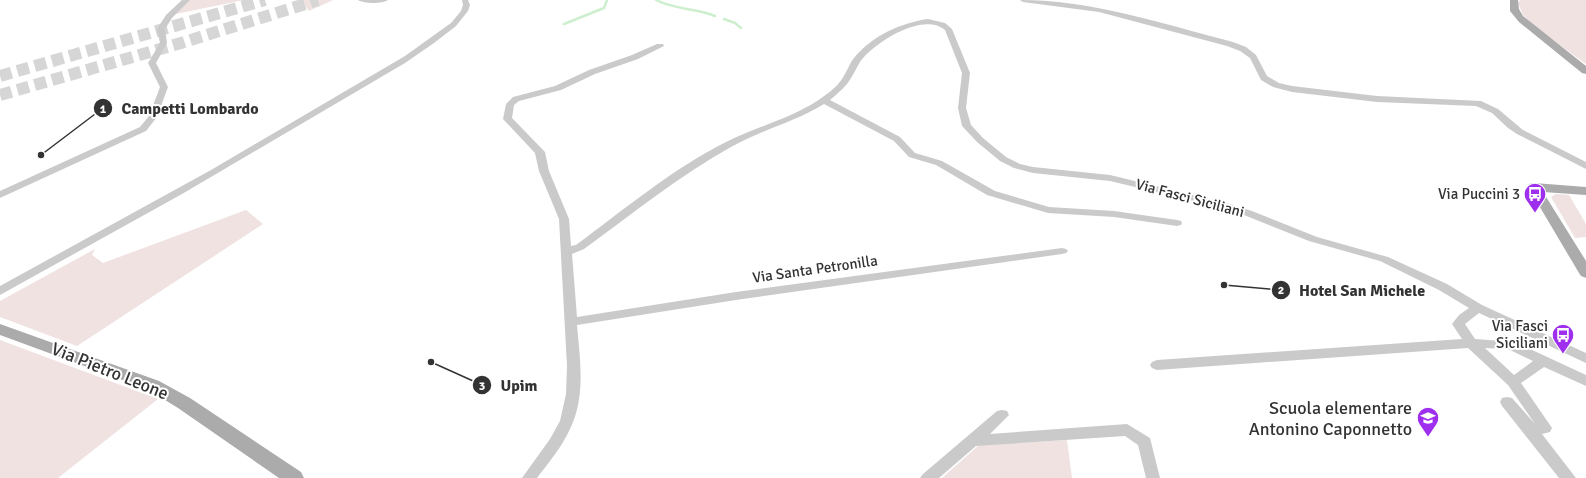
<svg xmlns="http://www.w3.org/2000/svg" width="1586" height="478" font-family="Signika,sans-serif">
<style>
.green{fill:#efe2e1}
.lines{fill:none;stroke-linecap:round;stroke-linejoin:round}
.stream{stroke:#cdefce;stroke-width:2.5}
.highway-tunnel{stroke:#d6d6d6;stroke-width:12;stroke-dasharray:12 6;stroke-linecap:butt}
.minor{fill:#cacaca;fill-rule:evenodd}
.major{fill:#ababab;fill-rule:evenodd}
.labels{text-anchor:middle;stroke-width:4;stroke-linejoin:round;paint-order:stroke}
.poi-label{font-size:15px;fill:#333;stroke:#fff;text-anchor:end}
.street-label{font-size:15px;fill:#333;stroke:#fff}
.near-street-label{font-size:18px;fill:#333;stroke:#fff}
.near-poi-label{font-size:18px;fill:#333;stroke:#fff;text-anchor:end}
.leader{fill:none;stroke:#333;stroke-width:1.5}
.callout-dot{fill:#333;stroke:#fff;stroke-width:1.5}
.mark-label{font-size:12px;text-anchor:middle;font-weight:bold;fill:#fff}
.callout-label{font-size:16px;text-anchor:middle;font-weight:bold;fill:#333;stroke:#fff;stroke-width:4;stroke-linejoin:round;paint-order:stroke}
</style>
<rect width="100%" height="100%" fill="#fff"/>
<path class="green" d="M186,0H244L171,15Z
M301,0H333L309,11Z
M1520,0H1586V64L1535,27L1523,15L1518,3Z
M1556,194L1569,195L1586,224V237L1575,238L1551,197Z
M246,210L263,224L77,346L0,317V301L95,249L92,255L103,263Z
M0,340L158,399L58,478H0Z
M1067,440L1072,478H942L979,445Z"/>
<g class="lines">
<path class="stream" d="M656,0C675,10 696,8 715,16
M724,19L735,23L741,28
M564,24L604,8L607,0"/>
<path class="highway-tunnel" d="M0,76L265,0
M0,95L181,43L318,0"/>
<path class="minor" d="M182,0H190L172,18L165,29L167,43L156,63L168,87L157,117L146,131L0,198V191L140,127L149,116L160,87L148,63L160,43L157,29L166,15Z
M358,0H388C383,4 364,4 358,0Z
M462,0H468L470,5L468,11L456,26L434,43L405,63L182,194L0,295V286L211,170L405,56L451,23L461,11L463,5Z
M1020,0C1092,0 1163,24 1233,42L1246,47L1256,55L1267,76L1279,83L1292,86L1377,96L1481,101L1498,109L1523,130L1586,162V169L1517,134L1508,128L1492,113L1476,106L1377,102L1292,92L1273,87L1261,80L1250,58L1240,51L1227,46L1099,12L1023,2Z
M928,19L945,23L952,29L970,73L966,108L971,125L983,138L1006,157L1020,164L1033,167L1110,175L1230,204L1252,211L1317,237L1388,257L1447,284L1482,305L1586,353V363L1479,313L1465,324L1475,339L1515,342L1586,375V386L1544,367L1521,383L1552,428L1550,432L1542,434L1576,478H1559L1502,406L1500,402L1502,398L1507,397L1512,398L1535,424L1508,385L1468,348L1157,370L1152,368L1150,365L1152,362L1157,360L1462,339L1452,324L1459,315L1469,308L1439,290L1380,261L1309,241L1244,215L1223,208L1110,181L1033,173L1014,168L1000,161L977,142L962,126L958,108L962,73L945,30C924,12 879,40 864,57C858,63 856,71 851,78C846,87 838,93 830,100L900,137L915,153L942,161L995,191L1049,207L1114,211L1177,220L1181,221L1182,223L1181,225L1177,226L1114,217L1048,213L987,195L936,165L909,157L894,141L824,104C795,122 761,130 731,147C679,176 632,214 584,249L572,254L577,317L736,292L1062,248L1066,249L1068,251L1066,253L1062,254L736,300L577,325C580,359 586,397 570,429C562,447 549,462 537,478H522L550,439L560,421L566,394L567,366L559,219L539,171L535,153L503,119L506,104L513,97L555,86L589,70L632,55L657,44H663L664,46L638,59L595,74L561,90L519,101L514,105L512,118L545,152L549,171L569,219L571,246L576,245C625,209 672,169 726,142C756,127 789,119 817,101C826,95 836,88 842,79C847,72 849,64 854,58C872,36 900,23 928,19ZM1485,348L1508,349L1533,361L1514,375Z
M1002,410L1007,411L1009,415L990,434L1127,424L1150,438L1160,478H1146L1138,445L1125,436L976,446L939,478H920L923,474L997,411Z"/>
<path class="major" d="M1510,0H1518L1519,9L1523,16L1586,66V74L1582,73L1519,22L1510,11Z
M1534,183L1586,187V195L1543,192L1586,261V278L1581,276L1579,273L1528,187L1529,184Z
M0,324L159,381L190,398L301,472L304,478H279L178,408L147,389L0,335Z"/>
</g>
<defs>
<g id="bus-pin" transform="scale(1.15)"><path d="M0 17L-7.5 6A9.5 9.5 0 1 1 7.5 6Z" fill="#9e2fef" stroke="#fff"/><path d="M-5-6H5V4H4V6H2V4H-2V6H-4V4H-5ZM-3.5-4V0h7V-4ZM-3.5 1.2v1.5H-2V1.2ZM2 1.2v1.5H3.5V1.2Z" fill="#fff"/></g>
<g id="school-pin" transform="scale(1.15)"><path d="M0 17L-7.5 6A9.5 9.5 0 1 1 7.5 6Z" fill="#9e2fef" stroke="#fff"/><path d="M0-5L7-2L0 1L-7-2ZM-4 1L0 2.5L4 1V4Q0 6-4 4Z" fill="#fff"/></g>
</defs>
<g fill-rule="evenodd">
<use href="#bus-pin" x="1535" y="194"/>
<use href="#bus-pin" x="1563" y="335"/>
<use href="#school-pin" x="1428" y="418"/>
</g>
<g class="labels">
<g class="poi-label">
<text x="1520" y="199">Via Puccini 3</text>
<text x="1548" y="331">Via Fasci<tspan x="1548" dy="17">Siciliani</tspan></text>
</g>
<g class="street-label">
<text transform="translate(1190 198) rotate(15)" y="5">Via Fasci Siciliani</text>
<text transform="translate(815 269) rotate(-8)" y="5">Via Santa Petronilla</text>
</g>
<g class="near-street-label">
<text transform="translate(110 371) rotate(22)" y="6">Via Pietro Leone</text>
</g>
<g class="near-poi-label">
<text x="1412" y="414">Scuola elementare<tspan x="1412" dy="21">Antonino Caponnetto</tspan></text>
</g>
</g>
<path class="leader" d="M41 155L103 108M1224 285L1281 290M431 362L482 385"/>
<g class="callout-dot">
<circle cx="41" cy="155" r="4"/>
<circle cx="1224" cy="285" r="4"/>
<circle cx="431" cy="362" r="4"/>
<circle cx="103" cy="108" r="10"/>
<circle cx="1281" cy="290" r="10"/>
<circle cx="482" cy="385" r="10"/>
</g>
<g class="mark-label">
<text x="103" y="113">1</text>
<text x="1281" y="294">2</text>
<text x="482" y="390">3</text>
</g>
<g class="callout-label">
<text x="190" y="114">Campetti Lombardo</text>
<text x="1362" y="296">Hotel San Michele</text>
<text x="519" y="391">Upim</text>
</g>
</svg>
